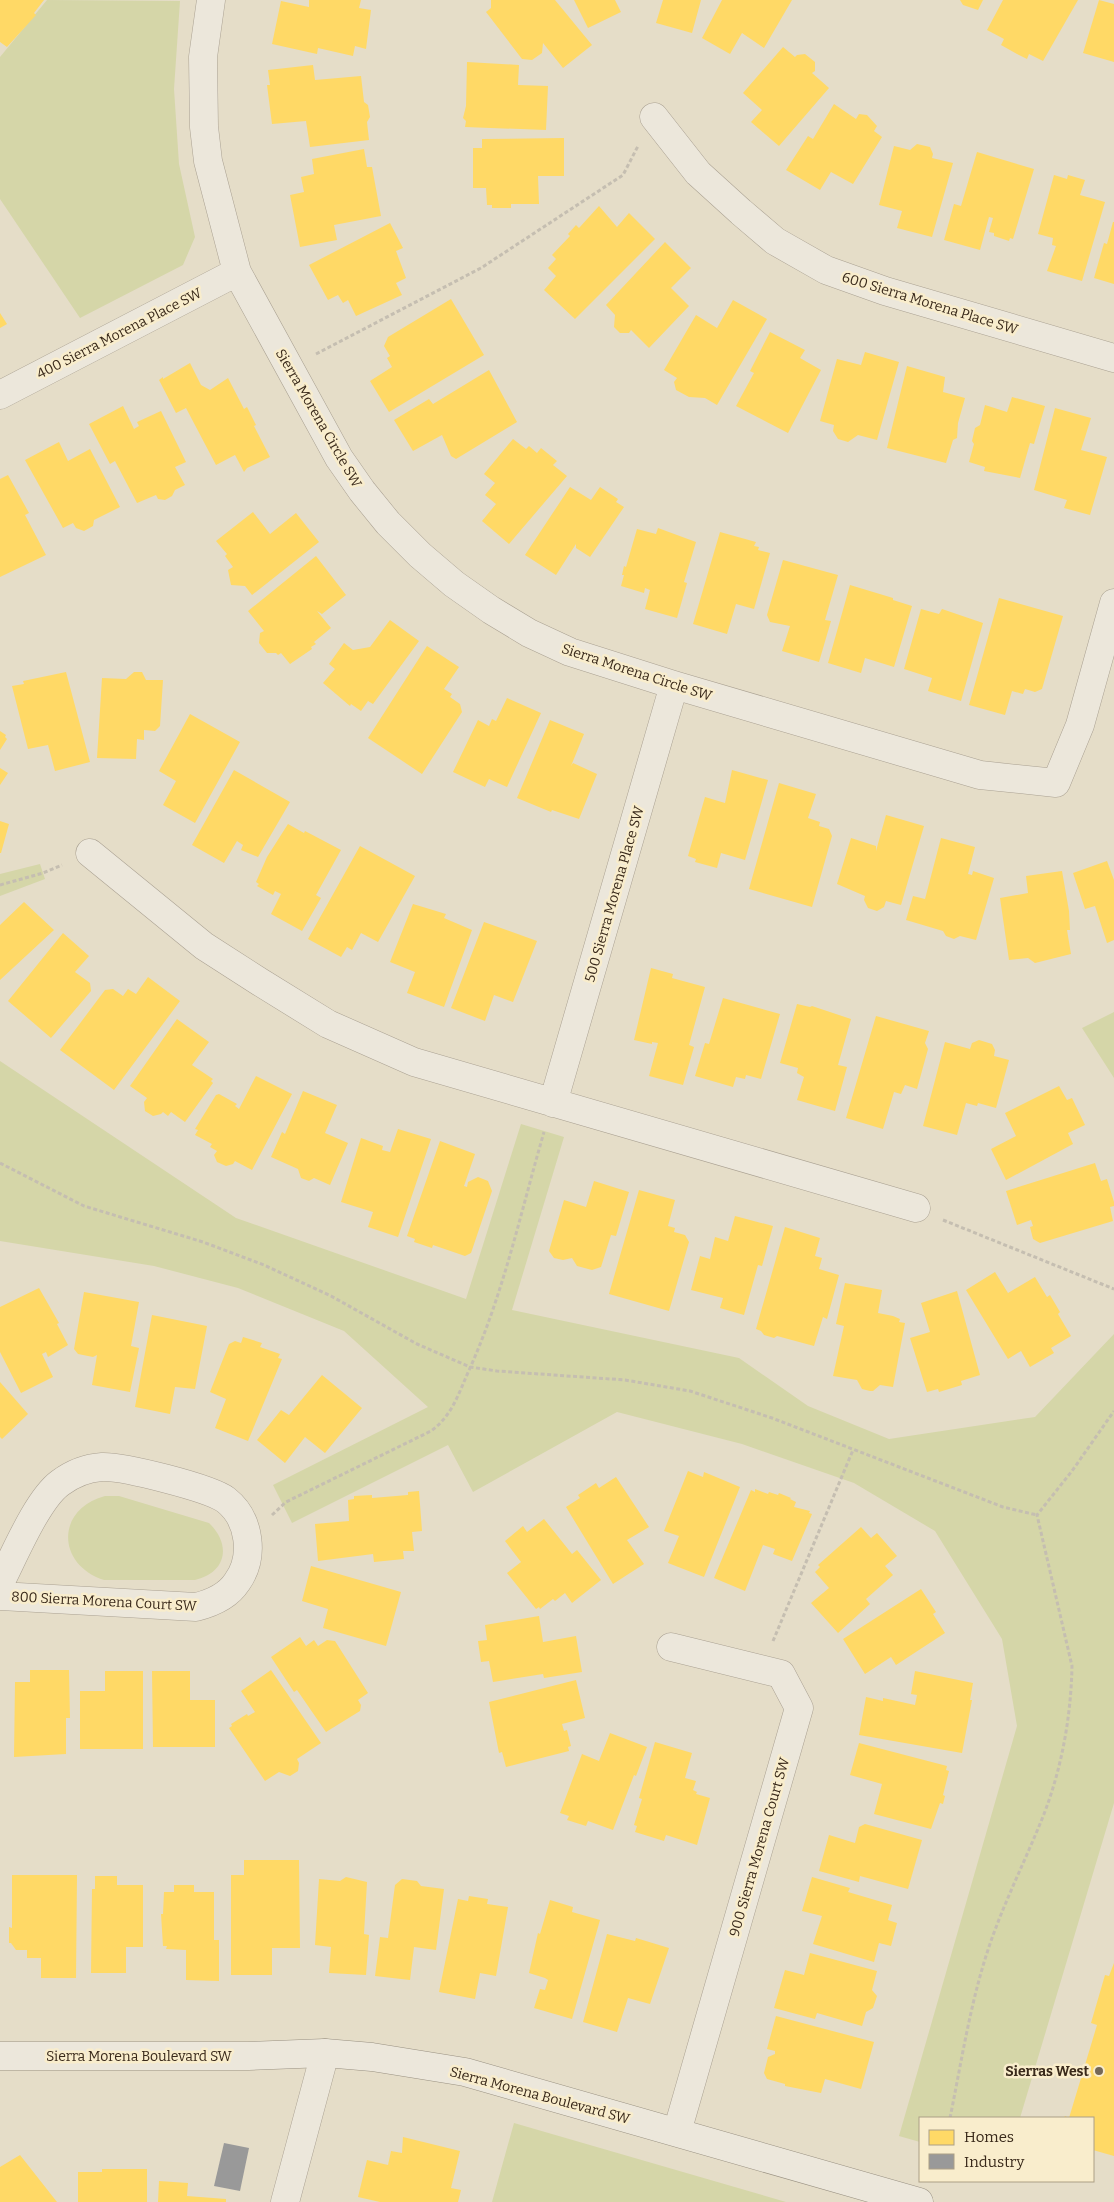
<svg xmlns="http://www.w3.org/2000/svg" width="1114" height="2202" font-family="Bitter,serif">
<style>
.green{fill:#d5d6a8}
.homes{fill:#ffd966}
.industry{fill:#999}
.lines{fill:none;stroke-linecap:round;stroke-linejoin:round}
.street-casing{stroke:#aaa192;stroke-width:29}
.secondary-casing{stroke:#999182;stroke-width:29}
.path{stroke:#c5beb1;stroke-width:3;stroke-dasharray:4 2.5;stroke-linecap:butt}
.street{stroke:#ece7db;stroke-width:28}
.secondary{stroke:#ece7db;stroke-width:28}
.poi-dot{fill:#756857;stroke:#f9edcc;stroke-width:2}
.labels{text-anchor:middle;stroke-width:5;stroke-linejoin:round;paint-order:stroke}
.street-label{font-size:14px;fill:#39291a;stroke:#f9edcc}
.poi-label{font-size:14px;font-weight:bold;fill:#39291a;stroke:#f9edcc;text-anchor:end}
</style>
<rect width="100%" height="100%" fill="#e5ddc8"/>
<path class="green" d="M47,0L180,1L174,89L179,164L195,237L183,265L80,318L0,199V57Z
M40,864L45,879L0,896V874Z
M1114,1012V1078L1082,1028Z
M0,1061L236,1218L466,1299L521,1124L564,1137L512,1310L739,1358L808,1406L889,1439L1035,1417L1114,1334V1803L1020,2118H920V2142L899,2136L1017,1726L1002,1639L935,1531L854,1483L742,1444L617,1412L473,1492L448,1445L292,1523L273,1485L428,1407L344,1331L238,1288L154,1266L0,1241Z
M105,1496H119L209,1523C232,1545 226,1573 195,1580H104C56,1564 56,1509 105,1496Z
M514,2123L786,2202H492Z"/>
<path class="homes" d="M0,0H44L34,13L36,15L7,47L0,42Z
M309,0H361L359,8L371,10L366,49L355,46L353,56L318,48L317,54L272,44L281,1L309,7Z
M491,0H555L592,45L563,68L543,43L542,53L532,60L522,59L486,12L491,8Z
M574,0H615L621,12L588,28Z
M663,0H701L692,33L656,23Z
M722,0H792L764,48L742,33L730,54L702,38Z
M960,0H983L978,10L963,5Z
M1003,0H1078L1043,61L1029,54L1027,59L1017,54L1001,45L1004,39L987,30Z
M1099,0L1114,4V62L1083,53Z
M783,47L795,57L797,55L805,54L815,62V71L812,73L829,88L779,146L751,122L762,110L743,93Z
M467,62L519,65L518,85L548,86L546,130L465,127L466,121L463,118L466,106Z
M313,65L315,80L361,76L364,102L368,105L370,117L367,122L369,140L310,147L306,121L272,124L267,85H270L268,70Z
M834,104L856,119L859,114L867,115L877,126L874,131L882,137L853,184L831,172L820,190L786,170L808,136L813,139Z
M564,138V176H538L539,204H511V208H492V205H487L486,188H473V148H482V139Z
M917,144L930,147L933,154L932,158L953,163L932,237L897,228L902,211L879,205L894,146L910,150Z
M364,149L367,167H372L381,216L334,225L337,240L300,247L290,195L304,192L301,177L314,174L312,159Z
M977,152L1034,169L1013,239L1010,238L1009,241L994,236V233L989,232L993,218L989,217L980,250L944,240L954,204L961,206Z
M1054,175L1067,179L1068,175L1085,180L1080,195L1105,202L1082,281L1047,271L1056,246L1052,245L1053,238L1038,234Z
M599,206L617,227L629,213L655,239L575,319L544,290L556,276L548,268L556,259L552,255L570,236L568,234L576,225L579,228Z
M1113,222H1114V284L1094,278L1104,243L1107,244Z
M390,223L403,248L396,251L406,278L396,283L402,295L356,316L348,300L343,303L338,295L328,300L309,265Z
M665,242L691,268L671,288L689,306L649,348L631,330L629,333H620L614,327L615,315L606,305Z
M451,299L484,355L389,412L370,381L392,367L387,358L390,356L384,346L388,337Z
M733,300L767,319L717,405L705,398L689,397L676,390L674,382L677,378L664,370L696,315L717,328Z
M0,313L7,324L0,328Z
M770,332L805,350L800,358L821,370L788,433L736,406L754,373L750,371Z
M865,352L899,362L877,440L858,435L848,442L838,439L833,431L834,425L820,421L837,359L861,365Z
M190,363L201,385L210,390L228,378L244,409L247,407L256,425L254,426L270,457L247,468L244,472L235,455L216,465L186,408L176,413L159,380L163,377V379Z
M907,366L945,377L943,392L965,398L958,423L957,438L953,440L946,463L887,448Z
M489,370L517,422L456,459L451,456L442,435L413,451L394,420L429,399L433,404Z
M1012,397L1045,406L1034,444L1030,443L1020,478L984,471L985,467L969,462L974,444L972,441L975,428L980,425L985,405L1007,412Z
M123,406L134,429L139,426L137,422L161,411L186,462L175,467L185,485L175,490L172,496L165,500L158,499L156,495L137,503L115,461L110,464L89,424Z
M1055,408L1091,418L1081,450L1107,457L1090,515L1064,508L1067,500L1034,490Z
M513,439L526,449L529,446L537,453L541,448L557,461L553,465L567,476L509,544L482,521L496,504L485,495L495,483L484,474Z
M59,442L68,461L90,449L120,507L94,520L93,526L84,531L76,528L73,523L63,528L25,460Z
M8,475L29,513L25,515L46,555L0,577V479Z
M570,487L591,500L600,487L618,499L616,502L624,507L590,557L576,548V544L556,575L525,555Z
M253,512L270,534L296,513L319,542L252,595L245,586L231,585L228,570L233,567L225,556L227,554L216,541Z
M658,528L696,542L684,582L687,583L677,618L645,609L650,590L645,588L644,593L621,586L624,575H622L624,566L626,567L637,529L656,534Z
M720,532L756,542L754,546L759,547L758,550L770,553L754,609L736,604L727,634L693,624Z
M316,556L346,595L322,614L317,611L331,628L314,642L316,644L311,647L312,649L290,664L281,653L278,655L276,653H267L259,643L260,633L264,631L248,611Z
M783,560L838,575L825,620L831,621L819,662L782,651L790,626L770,622L767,615Z
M850,585L893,598V600L912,606L894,667L865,658L861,673L828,663Z
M999,598L1063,616L1042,689L1035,692L1025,689L1023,694L1012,691L1005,715L969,705Z
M921,609L939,614L942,609L983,623L961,701L928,691L932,678L904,669Z
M390,620L419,641L373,704L368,701L361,711L351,704L350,706L323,683L335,669L329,664L344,643L353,650L370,647Z
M427,646L459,667L444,689L452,694L450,697L460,704L462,712L422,774L368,738Z
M66,672L90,762L55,771L48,745L28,749L12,686L24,684L23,681Z
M134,672H142L146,680H163L160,726L155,731L144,730V740L137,739L136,759L97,758L102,678L126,679Z
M507,698L541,713L507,787L489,779L485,787L453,772L478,720L489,726L492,719L496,721Z
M190,714L240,742L195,823L163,805L176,781L159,771Z
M550,720L584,734L571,766L573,763L597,774L579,819L552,810L551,812L517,798Z
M0,731L6,735L5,737L7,739L0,750Z
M0,768L8,773L0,785Z
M234,770L290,802L258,857L241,850L243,845L237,841L224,863L192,845Z
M732,770L768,780L745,860L721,853L717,868L695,862L696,859L688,856L705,797L725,803Z
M779,783L816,794L808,818L820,822L819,826L829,829L832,836L812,907L749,889Z
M886,815L924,826L901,905L886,901L884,907L877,911L868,908L864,900L865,896L837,884L851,838L876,846V851Z
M0,821L9,824L1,853H0Z
M288,824L304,833L305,831L341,850L316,895L321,898L302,931L271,914L281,894L275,891L273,895L257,886L259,884L256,882L267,857Z
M941,838L975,847L968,874L972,875L973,871L994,878L976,940L960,936L954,939L946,936L943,931L906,920L913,896L925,899Z
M360,846L415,876L378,942L361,933L352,950L347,947L341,957L308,939Z
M1107,861L1114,880V940L1107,943L1095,906L1085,909L1073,873Z
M1062,871L1069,911L1070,930H1067L1071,954L1035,963L1028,958L1009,960L1000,898L1028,893L1026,876Z
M24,902L54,930L0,980V925Z
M413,904L446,914L444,918L472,930L444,1007L407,993L415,972L390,962Z
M484,922L537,941L513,1002L494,995L485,1021L451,1008Z
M63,933L89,956L75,972L90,983L91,991L51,1038L8,1001Z
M651,968L673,974L672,978L705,987L689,1045L694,1047L683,1085L649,1076L658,1043L652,1042V1044L634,1040Z
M148,977L180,1001L114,1090L60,1050L105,990L113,989L123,996L128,989L136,994Z
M723,998L780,1014L761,1079L746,1075L745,1079L736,1077L733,1087L695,1076L705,1043L709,1044Z
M797,1004L810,1007L812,1006L851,1019L838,1065L847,1067L835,1111L797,1100L804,1077L797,1073L798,1068L780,1063Z
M876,1016L929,1031L925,1043L928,1049L917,1089L905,1085L901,1094L894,1092L883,1129L846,1118Z
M177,1019L209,1042L192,1065L213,1079L211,1081L213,1083L185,1122L171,1112L168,1116L163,1112L161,1114L153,1116L145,1111L144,1102L147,1098L130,1086Z
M979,1040L992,1044L995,1050L994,1056L1009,1060L996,1108L978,1103L977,1106L966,1103L957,1135L923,1126L945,1042L970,1049L972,1043Z
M256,1076L292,1094L252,1170L235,1161L233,1164L226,1166L217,1162L214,1155L217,1151L210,1147L212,1144L195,1135L198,1130L195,1129L216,1095L219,1094L237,1104L235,1106L239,1109Z
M1059,1086L1067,1100L1072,1098L1085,1125L1068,1133L1073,1144L1006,1180L991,1149L1016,1136L1005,1113Z
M303,1091L337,1105L325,1133L348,1143L330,1185L314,1178L309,1181L301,1178L298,1169L271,1157L282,1132L285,1134Z
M398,1129L431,1139L398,1237L368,1227L373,1212L341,1202L361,1138L383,1146L382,1150L390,1152Z
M440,1141L475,1154L464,1186L467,1187L468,1182L478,1177L488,1181L492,1191L471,1253L465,1256L433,1245L432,1248L414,1242L415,1239L407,1236Z
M1095,1163L1101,1181L1107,1179L1114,1202V1206L1110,1207L1113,1221L1040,1243L1033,1239L1030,1227L1033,1226L1031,1220L1017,1225L1006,1191Z
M594,1181L629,1192L616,1236L611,1235L601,1267L592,1270L577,1266L572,1258L563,1260L554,1258L549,1251L564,1200L586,1207Z
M639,1190L675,1200L668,1226L675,1228L674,1232L685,1235L689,1242L669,1311L609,1294Z
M735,1216L773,1226L762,1266L758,1265L744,1315L720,1308L723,1298L691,1290L700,1256L710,1259L715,1237L728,1241Z
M785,1227L820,1238L815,1256L822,1258L819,1269L839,1275L827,1319L823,1317L814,1346L777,1336L774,1338L764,1335L761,1331L756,1329Z
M995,1272L1008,1293L1035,1277L1047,1297L1050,1295L1060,1312L1058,1314L1071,1336L1051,1348L1054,1353L1030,1367L1021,1351L1008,1359L966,1290Z
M845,1283L882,1290L878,1313L893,1316L900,1319L899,1322L905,1323L893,1387L880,1385L873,1391H870L862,1389L857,1380L833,1376L844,1326L836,1324Z
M39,1288L59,1323L57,1324L68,1345L48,1357L46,1352L42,1354L53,1377L21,1393L0,1352V1307Z
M957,1291L980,1375L961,1381L962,1385L939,1392L938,1389L927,1392L910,1338L930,1332L921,1303Z
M84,1292L139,1302L131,1346L139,1348L130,1392L92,1385L97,1355L93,1357L78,1354L74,1349Z
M152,1315L207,1326L195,1389L175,1387L170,1414L135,1407Z
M243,1337L262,1343L260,1347L280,1354L278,1358L282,1359L248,1441L215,1428L226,1399L210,1392L229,1344L235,1341L241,1343Z
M322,1375L362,1408L325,1453L305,1437L285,1463L257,1440L281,1410L289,1415Z
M0,1382L28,1414L2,1439L0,1437Z
M688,1471L703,1477L704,1472L740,1487L704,1577L668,1563L679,1536L664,1531Z
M616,1477L649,1527L627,1540L644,1564L613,1584L566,1507L580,1498L578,1495L596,1483L599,1488Z
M755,1489L768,1494L769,1492L778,1495L779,1493L791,1498L790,1499L796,1502L794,1507L810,1511L809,1513L812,1514L792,1561L773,1554L775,1549L763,1545L745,1591L714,1578L751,1490L755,1492Z
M419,1491L422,1531L412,1532L414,1551H403L404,1559L374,1562L373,1554L318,1561L315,1524L349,1521L348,1500L354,1499V1496L372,1495V1498L408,1495V1492Z
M544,1519L572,1554L577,1550L601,1580L572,1603L565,1593L555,1601L553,1599L540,1609L539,1607L536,1609L507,1573L521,1562L505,1541L523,1526L527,1532Z
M861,1527L871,1538L877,1533L897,1556L885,1566L893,1575L866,1599L870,1604L838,1633L811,1603L829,1588L815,1572L820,1567L818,1565Z
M311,1566L401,1592L386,1646L323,1628L328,1609L302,1601Z
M921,1589L936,1612L933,1614L945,1633L896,1665L891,1657L865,1674L843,1639Z
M539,1616L543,1642L576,1636L582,1672L544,1678L543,1674L493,1682L489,1661L481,1662L478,1641L487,1640L485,1625Z
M300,1637L306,1646L314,1640L318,1646L327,1640L335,1641L368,1693L358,1700L361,1705L360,1711L326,1732L297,1690L294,1692L271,1657Z
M30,1670H69L70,1718H66V1754L14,1757L15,1682H30Z
M271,1670L321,1743L297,1759L299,1763L298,1771L290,1776L279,1772L265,1781L229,1728L232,1726L231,1724L247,1714L248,1716L255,1712L241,1691Z
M105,1671H143V1749H80V1691H105Z
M152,1671H190V1700H215V1747H153Z
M915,1671L973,1683L970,1700H972L962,1753L859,1735L866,1697L883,1701V1698L915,1705L917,1695L911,1694Z
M576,1680L585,1718L562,1724L564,1731L567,1730L571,1746L568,1747L569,1751L506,1767L502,1752L499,1753L489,1702Z
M610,1733L647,1747L636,1776L634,1775L613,1830L588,1821L586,1826L567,1820L569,1816L560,1813L582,1754L599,1761Z
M655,1742L692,1753L685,1778L696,1781L693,1790L697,1792L696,1794L710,1798L697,1845L666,1835L664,1841L635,1832L637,1826L634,1825L642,1799L639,1798Z
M859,1743L947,1766L946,1770L949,1771L943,1795L945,1796L943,1804L940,1803L931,1829L874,1814L882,1784L850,1775Z
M865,1824L922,1840L908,1889L860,1876L859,1882L819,1871L829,1835L855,1843L859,1827Z
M244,1860H299L300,1948H272V1975H231V1875H244Z
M12,1875H77L76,1978H41V1958H27V1950H16L11,1943H9V1927L12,1928Z
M95,1876H117V1885H143V1947H126V1973H91L92,1889H95Z
M346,1877L367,1882L364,1934L369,1935L366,1975L329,1973L331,1947L315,1945L319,1879L340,1881Z
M812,1877L850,1888L848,1892L892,1905L888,1920L897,1923L891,1946L879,1943L874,1962L813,1944L822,1916L802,1911Z
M402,1879L417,1881L421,1886L444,1889L436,1950L414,1947L410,1980L375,1976L380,1937L388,1938L395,1885Z
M174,1885H194V1892H214V1940H219V1981L186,1980V1950L166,1949L167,1946H163L161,1914H163L164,1892H174Z
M469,1896L488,1899L487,1904L508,1907L496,1976L480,1973L475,1999L439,1992L458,1899L468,1901Z
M550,1900L573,1907L572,1912L600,1920L572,2019L534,2008L540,1989L545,1990L548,1980L545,1978L529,1973L538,1933L540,1934Z
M607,1934L635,1941L636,1938L669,1948L650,2004L628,1998L617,2032L583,2022Z
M810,1953L877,1971L872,1990L877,1996L873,2008L866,2012L862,2026L817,2013L815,2019L774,2008L785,1970L804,1975Z
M1114,1963V2156L1093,2150V2118H1064L1065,2116L1069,2118L1097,2025L1091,2023L1105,1975L1109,1976Z
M776,2016L874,2042L861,2089L825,2079L821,2093L785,2086V2084L767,2079L764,2073L768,2057L775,2054V2051L767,2049Z
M403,2137L460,2151L451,2188L461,2190L458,2202H380L358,2197L367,2160L388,2165L391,2151L402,2153Z
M20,2155L57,2202H0V2167Z
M102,2169H147V2202H78V2172H102Z
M159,2181L188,2183L187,2196L226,2199V2202H158Z"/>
<path class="industry" d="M224,2143L249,2148L240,2191L214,2186Z"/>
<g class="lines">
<g class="street-casing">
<path id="street" d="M211,0L203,57L204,127L208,161L237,272L339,458L362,491L388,523L420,555L454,584L491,610L529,633L570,652L674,685L980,775L1056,783L1080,725L1114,603
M654,117L698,173L741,212L775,241L826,270L885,291L1114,358
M0,395L237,272
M90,853L204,946L260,982L328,1024L414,1062L916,1208
M553,1103L674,685
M0,1583C14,1556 37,1500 60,1483C72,1474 87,1468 102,1467C123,1466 210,1488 226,1500C250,1519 255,1557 237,1582C228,1596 212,1603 196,1607L0,1596
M671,1647L781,1674L799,1708L677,2132
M285,2202L325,2053"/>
</g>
<g class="secondary-casing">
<path id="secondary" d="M0,2056H248L325,2053L372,2057L465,2072L919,2202"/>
</g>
<path class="path" d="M316,354L481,268L623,175L638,146
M0,885L43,873L62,865
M0,1163L84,1206L203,1242L264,1265L331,1296L417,1344L470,1367L497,1371L625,1380L690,1391L772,1418L1003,1507L1037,1515
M943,1220L1114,1289
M272,1515L286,1502L431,1431C453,1415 459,1392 470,1368C504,1292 521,1211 544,1132
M773,1641L853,1450
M950,2118C962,2059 971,1998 991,1941C1006,1898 1027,1857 1044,1814C1062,1767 1071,1716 1072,1666L1037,1515L1072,1471L1114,1411"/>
<use href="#street" class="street"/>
<use href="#secondary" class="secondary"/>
</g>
<circle class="poi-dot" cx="1099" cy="2071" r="5"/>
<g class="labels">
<g class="street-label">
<text transform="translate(930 303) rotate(17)" y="5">600 Sierra Morena Place SW</text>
<text transform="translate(119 333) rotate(-27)" y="5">400 Sierra Morena Place SW</text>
<text transform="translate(319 418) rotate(60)" y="5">Sierra Morena Circle SW</text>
<text transform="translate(637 672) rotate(18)" y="5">Sierra Morena Circle SW</text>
<text transform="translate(614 894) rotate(-74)" y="5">500 Sierra Morena Place SW</text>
<text transform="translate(104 1601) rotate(3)" y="5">800 Sierra Morena Court SW</text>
<text transform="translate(759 1847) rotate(-74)" y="5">900 Sierra Morena Court SW</text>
<text x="139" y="2061">Sierra Morena Boulevard SW</text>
<text transform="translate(540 2095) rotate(15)" y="5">Sierra Morena Boulevard SW</text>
</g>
<g class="poi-label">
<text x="1089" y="2076">Sierras West</text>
</g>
</g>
<rect x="919" y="2117" width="175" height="65" fill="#f9edcc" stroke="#ac9f85"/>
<rect x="929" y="2130" width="25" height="15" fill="#ffd966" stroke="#ac9f85"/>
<text x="964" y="2142" font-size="15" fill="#39291a">Homes</text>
<rect x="929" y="2154" width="25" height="15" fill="#999999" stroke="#ac9f85"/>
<text x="964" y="2167" font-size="15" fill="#39291a">Industry</text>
</svg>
